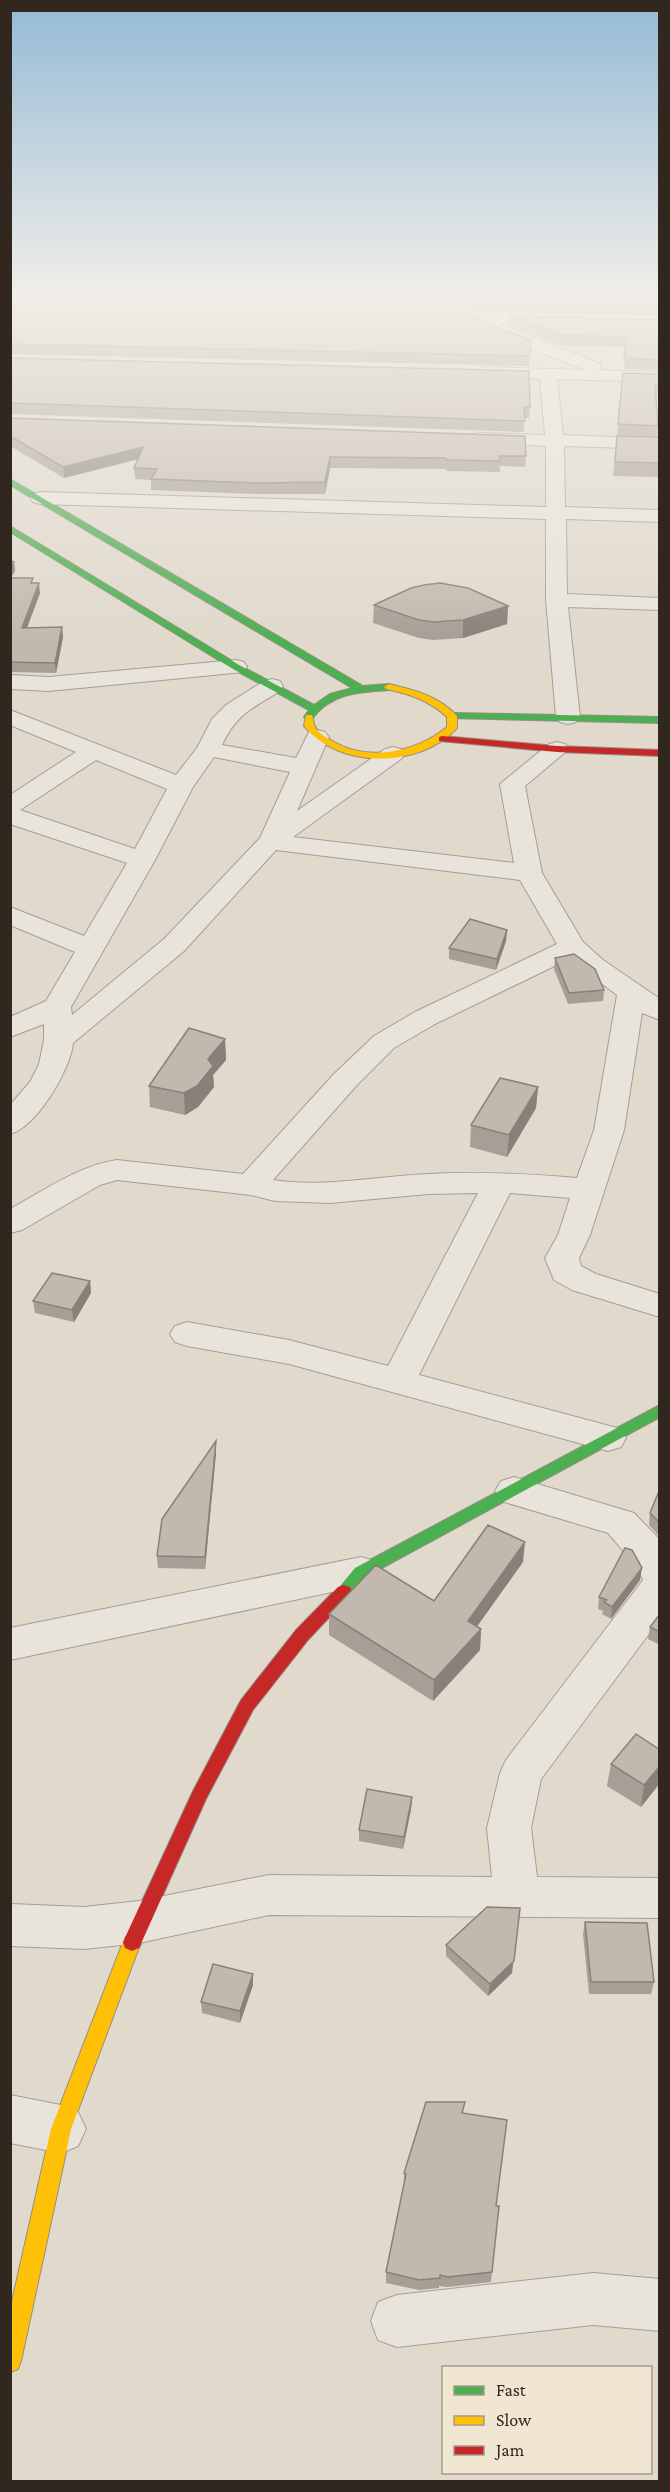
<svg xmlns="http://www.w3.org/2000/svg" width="670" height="2492" font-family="'Crimson Pro',serif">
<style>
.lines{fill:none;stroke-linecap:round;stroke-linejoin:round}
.street-casing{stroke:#a59e95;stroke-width:2}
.fast-casing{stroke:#958e85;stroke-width:2}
.slow-casing{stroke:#958e85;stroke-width:2}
.jam-casing{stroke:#958e85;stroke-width:2}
.street{fill:#e8e4dc;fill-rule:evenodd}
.fast{fill:#4caf50;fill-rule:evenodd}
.slow{fill:#ffc107;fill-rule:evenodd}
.jam{fill:#c62828;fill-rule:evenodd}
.wall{fill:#a89e95}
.shaded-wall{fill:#888179}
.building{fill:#c3b8ad;stroke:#888179;stroke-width:1.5}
</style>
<rect width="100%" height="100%" fill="#e0d9cc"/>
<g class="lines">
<g class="street-casing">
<path id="street" d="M400,294H422L473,314L562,318L564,321L556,326L499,324L599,363L601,367L599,370L660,372V382L557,379L563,435L660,439V449L564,446L565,507L660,510V522L566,519L567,594L660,598V610L568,607L580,717L576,722L568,724L560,722L556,717L546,600V519L40,504L33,502L30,498L33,494L40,492L546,507V446L480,443L474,442L471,438L474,434L480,433L545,435L540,379L483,377L475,372L483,367L585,370L469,324L427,321L425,318L427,315L443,314L403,297Z
M236,660L244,662L247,667L244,672L49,691L10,689V675L49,677Z
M272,679L280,681L283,686L280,691C253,708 236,714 222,745L296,758L309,732L317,730L325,732L329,737L297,811L385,749L393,747L401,749L405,754L401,759L293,837L514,863L500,784L549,744L557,742L565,744L569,749L525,786L542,873L583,942L603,960L660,999V1020L642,1013L624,1130L590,1235L579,1258L581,1266L596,1274L660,1294V1317L572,1290L554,1280L545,1258L558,1235L570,1198L510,1193L419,1375L621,1429L626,1438L621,1447L608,1451L289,1364L187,1346L175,1342L170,1334L175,1326L187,1322L289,1340L388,1366L478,1193L428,1194L330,1203L275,1201L251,1195L117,1180L100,1185L22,1230L10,1233V1209C45,1190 78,1166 117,1160L243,1174L334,1074L374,1036L415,1012L557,944L520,880L276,850L184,951L73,1043C71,1069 36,1128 10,1134V1105L30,1082L39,1064L44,1040V1024L10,1037V1017L46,1001L75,952L10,925V907L84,936L127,863L10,824V795L76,752L10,725V710L176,775L197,748L212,719L226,705L264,681ZM214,757L290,772L260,838L164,939L72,1015L71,1007L155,860L193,787ZM96,760L167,789L135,849L20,810ZM569,959L617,995L594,1130L577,1178C528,1174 479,1171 429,1174C377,1176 325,1188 273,1180L356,1086L394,1048L435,1024Z
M514,1477L634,1513L660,1540V1619L541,1779L531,1828L537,1877L660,1878V1918L269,1915L139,1943L84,1949L10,1946V1904L84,1907L139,1901L269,1875L492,1877L487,1828L500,1773L506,1760L643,1580L638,1568L608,1533L501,1501L495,1491L501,1481Z
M361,1557L375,1561L381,1572L375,1583L10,1660V1628Z
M10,2095L61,2105L78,2112L86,2129L78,2146L61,2153L10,2143Z
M593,2273L660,2279V2331L593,2325L397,2347L378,2340L371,2321L378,2302L397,2295Z"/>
</g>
<g class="fast-casing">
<path id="fast" d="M10,479L363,686L389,684L394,687L389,690C359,692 331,693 312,719H306L304,717L309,710L233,669L10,532V526L239,665L314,705L330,694L352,688L10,485Z
M452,713L660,717V723L449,718V714Z
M660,1405V1417L367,1576C359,1585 351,1600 338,1595L336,1591L355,1568Z"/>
</g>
<g class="slow-casing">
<path id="slow" d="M389,684C414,690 439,696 457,716V728C419,769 339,769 304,726L306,715H312C313,718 313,721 314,724C316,732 327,738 334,742C370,762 416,752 447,727V717C429,700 409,694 386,689L384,687Z
M132,1933L139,1936L141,1942L71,2129L21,2361L18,2369L10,2372V2310L51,2129L123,1942L125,1936Z"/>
</g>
<g class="jam-casing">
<path id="jam" d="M442,736L557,746L660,750V756L557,752L439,741V737Z
M344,1585L350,1587L352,1591L350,1595L308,1640L253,1710L206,1799L139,1948L132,1951L125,1948L123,1942L193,1791L241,1700L296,1630L338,1587Z"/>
</g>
<use href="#street" class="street"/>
<use href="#fast" class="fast"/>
<use href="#slow" class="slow"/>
<use href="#jam" class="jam"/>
</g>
<path class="wall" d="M10,294H413L429,301V310L10,299Z
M428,294H660V316L471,311Z
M10,304L531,340L529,366L10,354Z
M510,316L660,320V370L624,369L626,347L559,345L510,326Z
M10,358L530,407L529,418H524V432L10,414Z
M623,373L660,374V395H656L658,426L657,437L617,435Z
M10,418L526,456L525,467L500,466V472L446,471V469L330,468L325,494H259L151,490V480L135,479L134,468L138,459L64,478L10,446Z
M617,436L660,437V477L613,476Z
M10,560L14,562L15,571L11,578L33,583L40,593L27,628L63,637L56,673L10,672Z
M374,605L508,606L507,624L463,638L433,640L419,638L373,623Z
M507,930L506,941L496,970L449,959V948Z
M555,958L604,990L603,1001L568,1004L554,969Z
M225,1039L226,1060L213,1075L214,1087L198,1107L185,1115L150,1107L149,1086Z
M538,1087L536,1108L507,1157L470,1147L471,1125Z
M90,1281L91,1293L74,1322L35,1313L33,1301Z
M216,1453L205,1569L158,1568L157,1556Z
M660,1491V1537L649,1525L650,1513Z
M523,1562L477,1626L481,1629L480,1650L433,1701L329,1635V1614L434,1601Z
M640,1580L611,1619L602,1614L603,1611L598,1609L599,1597Z
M660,1614V1645L648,1639L650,1627Z
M660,1750V1783L641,1807L607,1786L611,1764Z
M412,1797L411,1809L403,1849L359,1841V1830Z
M585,1922L654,1982L651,1994H589L583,1934Z
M446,1945L512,1973L488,1996L446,1956Z
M253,1974V1985L240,2023L202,2013L201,2002Z
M464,2113L496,2206H499L491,2282L447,2287L439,2286V2288L419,2290L386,2283V2272L404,2184V2173Z"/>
<path class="shaded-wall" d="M143,447V458L64,478L63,467Z
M330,457V468L325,494V482Z
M14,562L15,571L10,578V567Z
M39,583L40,593L23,638L22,628Z
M508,606L507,624L463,638V620Z
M62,627L63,637L56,673L55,663Z
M507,930L506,941L496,970L497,959Z
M225,1039L226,1060L213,1075L214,1087L198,1107L185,1115L184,1093L208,1059Z
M538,1087L536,1108L507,1157L509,1135Z
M90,1281L91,1293L74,1322L72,1310Z
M216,1441V1453L205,1569V1557Z
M525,1542L523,1562L466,1642L468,1621Z
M642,1568L640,1580L611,1619L612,1607Z
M481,1629L480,1650L433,1701L434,1680Z
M660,1766V1783L641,1807L644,1785Z
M412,1797L411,1809L403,1849L404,1837Z
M520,1908L512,1973L488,1996L490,1984Z
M253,1974V1985L240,2023V2011Z"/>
<path class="building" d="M186,294H413L429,301Z
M453,294H660V306L472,301Z
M10,304L467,315L531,340L530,356L10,344Z
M510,316L660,320V360L624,358L627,337L560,335Z
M10,358L529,371L530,407H524L525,421L10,403Z
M623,373L660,374V385L655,384L658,426L618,424Z
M10,418L525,436L526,456H499L500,461L446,460V458L330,457L325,482L259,483L151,479L157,469L134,468L143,447L63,467L10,436Z
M617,436L660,437V463L615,462Z
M10,560L14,562L10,567Z
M10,578H33L31,583H39L22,628L62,627L55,663L10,662Z
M440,583L468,588L508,606L463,620L434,622L419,620L374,605L411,588L424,585Z
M470,919L507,930L497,959L449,948Z
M574,954L595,969L604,990L569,993L555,958Z
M189,1028L225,1039L208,1059L213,1066L197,1086L184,1093L149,1086Z
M500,1078L538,1087L509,1135L471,1125Z
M52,1273L90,1281L72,1310L33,1301Z
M216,1441L205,1557L157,1556L162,1519Z
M659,1491H660V1523L650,1513Z
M488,1525L525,1542L468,1621L481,1629L434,1680L329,1614L376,1565L434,1601Z
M625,1548L632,1550L642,1568L612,1607L604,1602L607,1600L599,1597Z
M660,1614V1632L650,1627Z
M636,1734L660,1750V1766L644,1785L611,1764Z
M367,1789L412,1797L404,1837L359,1830Z
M487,1907L520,1908L514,1961L490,1984L446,1945Z
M585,1922L647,1923L654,1982H591Z
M213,1964L253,1974L240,2011L201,2002Z
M426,2102H465L462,2113L507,2120L496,2206H499L492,2272L448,2277L440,2275V2278L419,2280L386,2272L406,2174L404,2173Z"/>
<linearGradient id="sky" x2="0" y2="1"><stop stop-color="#94bad6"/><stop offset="0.46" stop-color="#f1eee8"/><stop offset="1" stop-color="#f1eee8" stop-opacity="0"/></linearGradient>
<rect width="670" height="643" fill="url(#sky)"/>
<rect width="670" height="2492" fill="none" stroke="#32271f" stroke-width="24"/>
<rect x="442" y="2366" width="210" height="108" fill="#f0e6d2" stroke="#a49a8a" stroke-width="1.5"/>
<rect x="454" y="2386" width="30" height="9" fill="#4caf50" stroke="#a49a8a" stroke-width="1.5"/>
<text x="496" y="2396" font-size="18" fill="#32271f">Fast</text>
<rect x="454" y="2416" width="30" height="9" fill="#ffc107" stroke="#a49a8a" stroke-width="1.5"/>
<text x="496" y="2426" font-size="18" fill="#32271f">Slow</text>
<rect x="454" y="2446" width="30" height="9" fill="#c62828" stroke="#a49a8a" stroke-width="1.5"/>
<text x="496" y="2456" font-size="18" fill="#32271f">Jam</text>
</svg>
